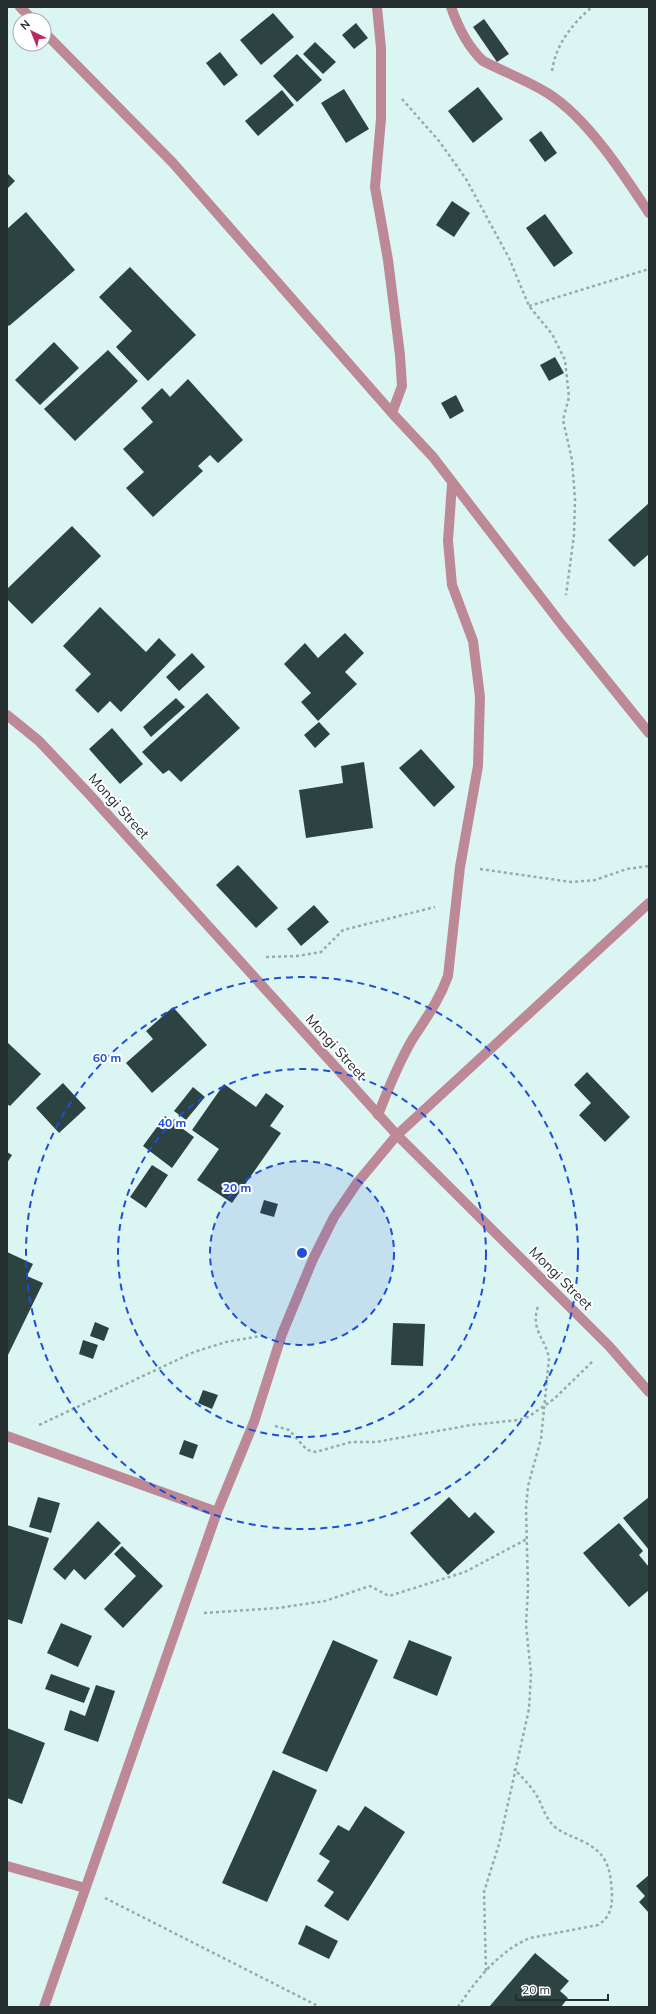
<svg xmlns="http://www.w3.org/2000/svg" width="656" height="2014" font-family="Mulish,sans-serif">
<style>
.building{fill:#2d4341}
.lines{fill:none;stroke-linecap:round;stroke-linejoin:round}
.path{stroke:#97abaa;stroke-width:2.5;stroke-dasharray:3 3;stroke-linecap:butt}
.minor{stroke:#be8997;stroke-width:10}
.ring{fill:none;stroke:#1d4ed8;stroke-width:2;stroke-dasharray:7 5}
.labels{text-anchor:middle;stroke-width:4;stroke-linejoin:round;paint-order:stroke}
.street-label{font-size:14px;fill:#252f2f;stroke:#fff}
.centre{fill:#1d4ed8;stroke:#fff;stroke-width:2}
.ring-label{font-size:12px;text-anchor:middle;font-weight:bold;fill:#1d4ed8;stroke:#fff;stroke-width:4;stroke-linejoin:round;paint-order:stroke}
</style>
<rect width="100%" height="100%" fill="#dbf5f3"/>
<path class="building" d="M273,13L294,37L261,65L240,40Z
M484,19L509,54L497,62L473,27Z
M356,23L368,38L354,49L342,35Z
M315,42L336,62L323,74L303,54Z
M220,52L238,75L224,86L206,63Z
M297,54L322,80L297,102L273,76Z
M478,87L503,119L473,143L448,111Z
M344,89L369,129L346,143L321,103Z
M282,90L294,105L258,136L245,121Z
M541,131L557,153L545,162L529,140Z
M7,173L15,181L7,189Z
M452,201L470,213L454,237L436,225Z
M26,212L75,270L9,326L7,324V229Z
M545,214L573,253L554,267L526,228Z
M130,267L196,335L148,381L116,347L132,331L99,297Z
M54,342L79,368L40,405L15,380Z
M108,350L138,381L75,441L44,409Z
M555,357L564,373L549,381L540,365Z
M188,379L243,440L218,463L210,455L198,466L203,471L153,517L126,488L144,472L123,449L153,422L141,408L162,388L170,397Z
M456,395L464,411L450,419L441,403Z
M649,503V554L634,567L608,540Z
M72,526L101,556L32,624L7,599V589Z
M100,607L146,652L159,638L176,655L121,712L110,701L98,713L75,690L91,674L63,646Z
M345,633L364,653L345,672L357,684L318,721L301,702L311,693L284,664L305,643L318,658Z
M192,653L205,667L179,691L166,677Z
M207,693L240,728L181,782L169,770L163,774L142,752Z
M176,698L185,707L151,737L143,727Z
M319,722L330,734L315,748L304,735Z
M112,728L143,764L120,784L89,749Z
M421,749L455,787L434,807L399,768Z
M364,762L373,828L306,838L299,790L343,783L341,766Z
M238,865L278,908L256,928L216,885Z
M314,905L329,922L301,946L287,929Z
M173,1007L207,1045L152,1093L126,1063L153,1039L146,1031Z
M7,1042L41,1074L10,1106L7,1104Z
M587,1072L630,1117L605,1142L579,1115L591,1103L574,1085Z
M63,1083L86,1108L59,1133L36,1108Z
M224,1084L256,1107L266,1093L284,1106L270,1126L281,1133L232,1203L197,1180L219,1149L192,1130Z
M193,1087L205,1097L186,1120L174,1111Z
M165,1116L194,1137L172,1168L143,1146Z
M7,1152L12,1155L7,1163Z
M152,1165L168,1175L146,1208L130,1197Z
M264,1200L278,1204L274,1217L260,1213Z
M7,1252L33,1264L27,1276L43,1283L7,1357Z
M95,1322L109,1328L104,1341L90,1336Z
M393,1323L425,1324L423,1366L391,1365Z
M83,1340L98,1345L93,1359L79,1354Z
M203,1390L218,1395L212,1409L198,1403Z
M184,1440L198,1445L193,1459L179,1454Z
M38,1497L60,1503L51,1533L29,1527Z
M449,1497L469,1518L475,1512L495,1532L448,1575L410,1533Z
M649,1497V1550L623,1518Z
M98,1521L121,1543L85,1580L74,1569L65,1580L53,1569Z
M619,1523L643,1551L639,1555L649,1567V1590L629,1607L583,1553Z
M7,1525L49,1538L22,1624L7,1619Z
M122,1546L163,1586L123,1628L104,1609L136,1576L114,1554Z
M61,1623L92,1636L78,1667L47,1653Z
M333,1640L378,1660L327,1772L282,1753Z
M409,1640L452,1657L437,1696L393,1678Z
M51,1674L90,1688L84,1703L45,1689Z
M96,1685L115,1691L98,1742L64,1730L70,1710L85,1716Z
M7,1728L45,1743L22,1804L7,1798Z
M273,1770L317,1790L267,1902L222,1883Z
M365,1806L405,1832L348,1921L324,1906L334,1892L317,1881L330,1861L319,1854L338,1825L349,1831Z
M649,1875V1913L639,1902L645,1896L636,1886Z
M306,1925L338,1941L329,1959L298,1944Z
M535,1953L569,1981L560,1991L568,1998L561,2007H489Z"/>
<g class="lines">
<path class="path" d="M552,71C556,44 572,24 592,7
M402,99L439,141L466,179L509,258L529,306L552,334L565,360L569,397L563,420L572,460L575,499L574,535L566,595
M529,306L649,269
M480,869L571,882L595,880L627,869L649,866
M266,957L298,956L321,952L343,930L435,907
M39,1425L194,1352L226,1342L260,1336
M275,1426L289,1430L307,1450L316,1452L351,1442H376L471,1425L518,1420L528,1417L554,1399L594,1360
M204,1613L278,1608L325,1601L370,1586L389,1596L465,1572L527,1539
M105,1898L320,2007
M486,1971L484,1892L499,1844L529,1709L531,1674L526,1625L528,1589L526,1508L528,1486L541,1439L549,1359C546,1338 530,1331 538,1306
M458,2007C476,1980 499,1951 530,1938L598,1925C609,1918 612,1909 612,1896C611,1870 608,1853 582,1841C572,1836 564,1834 555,1827C546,1819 543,1808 538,1798C532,1787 523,1778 514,1769"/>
<path class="minor" d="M20,7L33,20
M377,7L381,48V119L375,187L388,260L400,355L402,386L392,413
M451,7C458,27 467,46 483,61C504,72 529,81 549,94C588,119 624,175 649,213
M44,32L173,163L392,413L433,457L562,625L649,733
M7,715L39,741L89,794L397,1135L609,1346L649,1392
M378,1115C388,1089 398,1064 412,1040C426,1018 439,1001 448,976L460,867L478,766L480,697L473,641L452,585L448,541L452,484
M7,1436L217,1512
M7,1866L85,1888
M44,2007L217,1512L254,1422L282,1334L313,1259L334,1217L357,1183L397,1135L649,903"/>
</g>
<circle cx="302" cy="1253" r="92" fill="#1d4ed8" fill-opacity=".12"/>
<g class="ring">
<circle cx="302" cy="1253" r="92"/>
<circle cx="302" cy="1253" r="184"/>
<circle cx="302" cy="1253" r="276"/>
</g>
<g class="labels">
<g class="street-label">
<text transform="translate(119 806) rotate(48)" y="5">Mongi Street</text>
<text transform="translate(336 1047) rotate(48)" y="5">Mongi Street</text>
<text transform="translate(561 1278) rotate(45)" y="5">Mongi Street</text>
</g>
</g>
<circle cx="302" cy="1253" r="6" class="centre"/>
<g class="ring-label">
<text x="107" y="1062">60 m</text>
<text x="172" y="1127">40 m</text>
<text x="237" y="1192">20 m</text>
</g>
<rect width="656" height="2014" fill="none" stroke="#252f2f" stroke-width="16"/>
<g transform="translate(32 32) rotate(317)"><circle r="19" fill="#ffffff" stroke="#a8acac"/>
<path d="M0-3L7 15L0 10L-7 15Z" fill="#b62b64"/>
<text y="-6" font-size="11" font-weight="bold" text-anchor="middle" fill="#252f2f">N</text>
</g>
<path d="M516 1994v6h92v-6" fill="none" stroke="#252f2f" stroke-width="2"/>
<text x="522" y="1994" font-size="12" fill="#252f2f" stroke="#ffffff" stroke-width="3" paint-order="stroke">20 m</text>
</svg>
